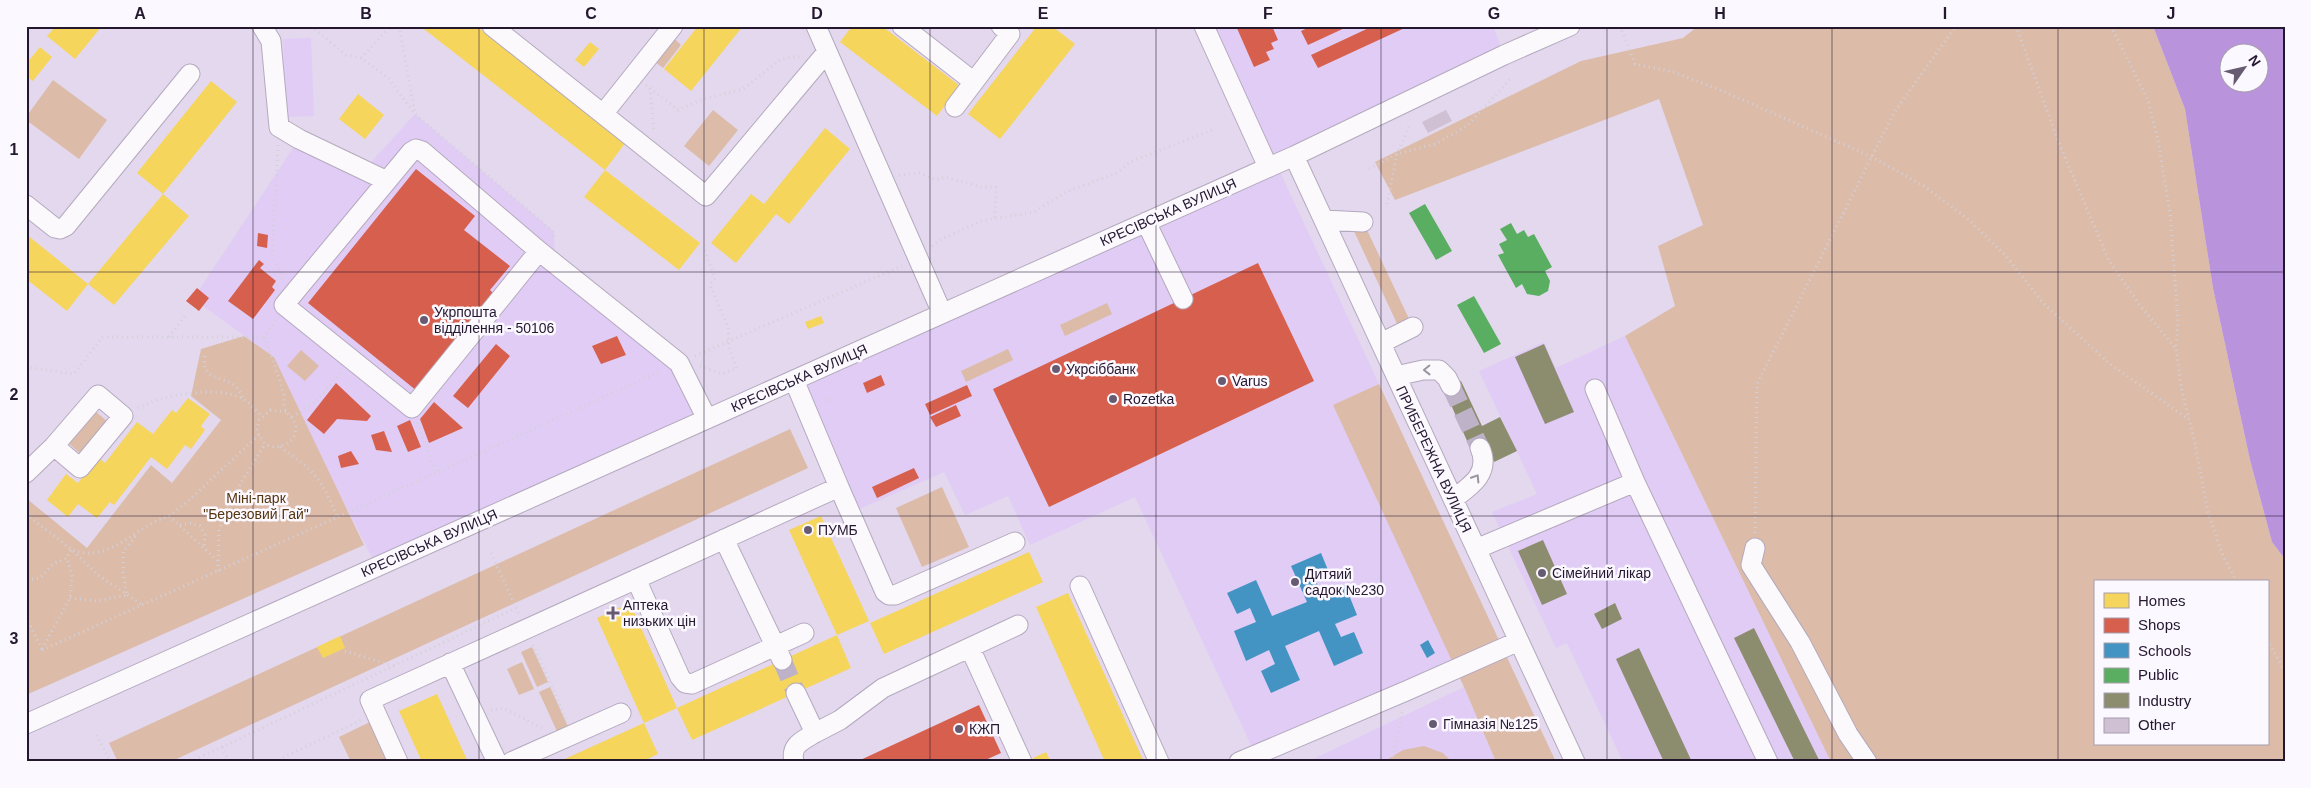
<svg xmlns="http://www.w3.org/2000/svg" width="2311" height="788" font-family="Arial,sans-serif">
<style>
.built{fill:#e0ccf5}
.green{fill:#dcbca9;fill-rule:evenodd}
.water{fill:#b993db;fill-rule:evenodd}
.homes{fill:#f6d55c}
.shops{fill:#d6604d}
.schools{fill:#4393c3}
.public{fill:#5aae61}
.industry{fill:#8c8c6e}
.building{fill:#cfc0d4}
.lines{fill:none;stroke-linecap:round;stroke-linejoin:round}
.minor-tunnel{stroke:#bdb2c8;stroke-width:19;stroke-dasharray:19 9;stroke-linecap:butt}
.minor-casing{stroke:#b4a9be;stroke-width:21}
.path{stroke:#d4d0d8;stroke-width:3;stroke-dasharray:1 4;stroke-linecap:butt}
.minor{stroke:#fbf9fc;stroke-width:19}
.oneway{stroke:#9a94a0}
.grid{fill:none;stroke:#24182f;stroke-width:1;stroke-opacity:0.55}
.poi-dot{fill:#675b72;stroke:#fcf8ff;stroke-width:2}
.labels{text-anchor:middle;stroke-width:5;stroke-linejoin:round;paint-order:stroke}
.street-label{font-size:14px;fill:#24182f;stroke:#fcf8ff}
.poi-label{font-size:14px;fill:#24182f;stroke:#fcf8ff;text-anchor:start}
.park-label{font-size:14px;fill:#55350f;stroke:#fcf8ff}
.neatline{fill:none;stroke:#24182f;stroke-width:2}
.grid-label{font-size:16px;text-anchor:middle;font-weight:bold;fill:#24182f}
</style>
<rect width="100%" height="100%" fill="#e3d8ee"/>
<path class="built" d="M1204,26H1493L1504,55L1268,167Z
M311,38L314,116L286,117L283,39Z
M415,114L554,232L555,263L679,363L707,419L377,567L314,444L274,357L193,299L299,139L364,170Z
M1280,172L1379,384L1334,406L1455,667L1257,758L1135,497L1030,545L1008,496L965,515L944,472L841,517L787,391Z
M1625,336L1831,762H1623L1567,643L1556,648L1492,512L1537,494L1479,371L1544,342L1556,368Z
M1464,687L1496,762H1307Z"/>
<path class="green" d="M1698,26H2153L2185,109L2213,288L2250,460L2272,542L2285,559V762H1831L1625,336L1675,306L1658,246L1703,225L1659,99L1395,200L1375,162L1581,61L1683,38ZM2095,582H2267V744H2095Z
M674,38L681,45L663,68L655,62Z
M53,80L107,120L79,159L26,120V117Z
M713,110L738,130L709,166L684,146Z
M1353,229L1367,230L1411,323L1399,328Z
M1107,303L1112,314L1065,336L1060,325Z
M244,336L274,357L364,545L26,695V498L87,548L151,465L172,483L221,420L191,396L201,349Z
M1008,349L1013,360L966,382L961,371Z
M301,350L319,366L305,381L287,366Z
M1379,384L1556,762H1496L1464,687L1333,405Z
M94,410L109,423L82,455L67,442Z
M790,429L808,468L170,762H118L109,743Z
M942,487L969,547L922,567L896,508Z
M532,647L548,682L537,687L521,652Z
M522,662L534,689L519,695L507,669Z
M550,687L571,733L560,738L539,692Z
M374,720L390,762H351L339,737Z
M1424,746L1443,753L1452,762H1383L1403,750Z"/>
<path class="water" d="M2153,26H2285V559L2272,542L2250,460L2213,288L2185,109ZM2228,52H2258V82H2228Z"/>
<path class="homes" d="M56,26H102L75,59L47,36Z
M420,26H476L626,142L605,170Z
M698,26H743L691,91L664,69Z
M852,26H882L960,86L937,116L840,42Z
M1037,26H1052L1075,44L1000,139L968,114Z
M590,42L599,49L584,67L575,60Z
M40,47L52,57L33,81L26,76V64Z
M211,81L237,102L163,194L137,173Z
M358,94L384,115L365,139L339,119Z
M825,128L850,149L789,224L776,214L736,263L711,243L751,194L764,204Z
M605,170L700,243L679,270L584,197Z
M163,194L189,216L114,305L88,284Z
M26,234L88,284L67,311L26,279Z
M821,316L824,323L808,329L805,322Z
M188,398L210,414L201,426L205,430L191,449L185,445L167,469L151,457L114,505L110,502L97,518L78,504L68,517L47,500L66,474L78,483L98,457L105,463L137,422L153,434L172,410L176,413Z
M821,516L869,621L837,635L789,530Z
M1029,552L1043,582L884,654L870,623Z
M1068,593L1144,762H1105L1036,607Z
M630,603L677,708L644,723L597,618Z
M837,635L851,668L692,740L677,708Z
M340,636L345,648L323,658L317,647Z
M437,694L448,718L468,762H422L399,711Z
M644,723L658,754L641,762H558Z
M1046,752L1051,762H1035L1033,758Z"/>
<path class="shops" d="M1236,26H1272L1278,40L1271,43L1274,49L1266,52L1270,60L1254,67Z
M1312,26H1349L1308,45L1301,31Z
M1373,26H1409L1318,68L1311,55Z
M416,169L475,216L464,230L510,266L490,290L494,294L417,391L308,303Z
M258,233L268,235L267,248L257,246Z
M259,260L264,264L260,268L276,281L272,287L275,290L253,319L228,301Z
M1258,263L1314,381L1049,507L993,389Z
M197,288L209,298L199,311L186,301Z
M617,336L626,355L601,364L592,346Z
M496,344L510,356L468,408L453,396Z
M881,375L885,385L867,393L863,383Z
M336,383L371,416L367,421L337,419L324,434L307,420Z
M967,385L972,396L930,415L925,404Z
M434,402L463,428L429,443L420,419Z
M956,405L961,416L936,427L930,417Z
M410,420L421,447L408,452L397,426Z
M384,431L392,452L376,450L371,435Z
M351,451L359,464L341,468L338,456Z
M914,468L919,478L877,498L872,487Z
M979,705L1001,753L981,762H856Z"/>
<path class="schools" d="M1321,553L1330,575L1316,581L1322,595L1345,585L1357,615L1335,624L1341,637L1354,632L1363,653L1334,666L1319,631L1285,646L1300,680L1271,693L1261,671L1275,664L1269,650L1246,661L1234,631L1256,622L1250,608L1237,614L1227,593L1256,580L1272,616L1307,602L1291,566Z
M1428,640L1435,653L1427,658L1420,645Z"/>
<path class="public" d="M1425,204L1452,251L1436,260L1409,213Z
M1511,223L1517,234L1524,230L1528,237L1534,234L1552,267L1545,271L1550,281L1548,291L1539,296L1527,294L1522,284L1516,288L1498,255L1504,253L1499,244L1507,240L1500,229Z
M1474,296L1501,344L1484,353L1457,305Z"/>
<path class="industry" d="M1544,344L1574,412L1545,424L1515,357Z
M1461,381L1482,426L1500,417L1517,451L1494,462L1486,445L1472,452L1444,389Z
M1543,540L1567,594L1542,605L1518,551Z
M1615,603L1622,619L1602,629L1594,614Z
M1754,628L1820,762H1795L1734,638Z
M1639,648L1692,762H1664L1616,659Z"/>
<path class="building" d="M1446,110L1452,121L1428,133L1422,122Z"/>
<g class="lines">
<path class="minor-tunnel" d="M1451,386L1480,448
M782,660L796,693"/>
<g class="minor-casing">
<path id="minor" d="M262,26L271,41L279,127L299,139L387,181
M492,26L706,196L827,52
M816,26L942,313
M902,26L974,82
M1204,26L1268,167
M955,107L1010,34L1001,26
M603,114L673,26
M1294,156L1575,762
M26,205L55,228L60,229L66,226L190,74
M1324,220L1363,222
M1146,222L1183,299
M539,251L412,408L284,305L411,152L416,149L422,151L539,251L679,363L707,419
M1381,343L1413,327
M1396,376L1423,370H1439L1447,378L1451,386
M1595,389L1635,482
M26,473L54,446L98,395L123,416L80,468L54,446
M839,487L885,592L889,595H895L1015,542
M1453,499C1471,486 1491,473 1480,448
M724,539L782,660
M1755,548L1751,565L1800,642L1848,734L1867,762
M1476,549L1635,482L1768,762
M636,579L680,677L685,683L692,684L804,633
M1080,586L1159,762
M970,648L1022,762
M450,663L497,762
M796,693L815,733L840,720L883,688L1018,625
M26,724L1294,156L1504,55L1570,26
M398,762L370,700L839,487L794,380
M511,762L621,713
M794,762C790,745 802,741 815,733
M1239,762L1406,691L1519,641"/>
</g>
<path class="path" d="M311,26L346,55L361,58L389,79L415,114L554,232V240
M399,26L415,113
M1620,26L1635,64L1673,72L1725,92L1872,157L1924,186L1969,220L2005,255L2044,304L2110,364L2188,419
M2016,26L2059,143L2109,261L2139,304L2175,348
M2111,26L2148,100L2158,140L2170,213L2178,321L2176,348L2182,392L2195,443L2208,513L2223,556L2237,582
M361,58L391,26
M646,85L678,110L700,100L743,89L781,59L802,56
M650,88L654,132
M278,145L272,254L281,273L282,279
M1369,169L1397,154L1435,144L1467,126L1512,77
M899,175L920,173L936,180L945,177L981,187H996L995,219
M1387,204L1397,154L1410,124
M932,246L940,240L981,221L1034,212L1066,192L1117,173L1130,162L1215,129
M275,320L265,337C271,355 278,374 283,392C285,398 283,406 286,411C289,417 295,419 296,427C296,444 279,451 265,444L257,431L259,420L271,410L286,412
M169,337L187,313
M205,356C200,379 221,376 234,385C238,388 241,395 244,399
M695,356L902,266
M700,366L722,374L737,368L729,348L728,327L710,285L715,278L704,249
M26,367L74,374L102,337H265
M825,401L832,398
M138,408C161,395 220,384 245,400C251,404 256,411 262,416
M292,417L316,401L342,372
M417,423L436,472
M280,447C314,471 322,478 337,517
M26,514L71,549L98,575L141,604
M169,516L187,502L259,435
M180,525L191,523L200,526L205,535L204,547
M1755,533L1757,384L1895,111L1956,26
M491,553L519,614
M218,571L219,530L228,504L265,444
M32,579L40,578L53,564L67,558L71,549C109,566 136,525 169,516L218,561
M70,598L97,601L127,595L123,572V552L136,536
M26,617L42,650
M2267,640L2285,671
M533,645L566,719
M42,649L70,598L72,577L67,558
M42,650L662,371
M345,651L394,666
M491,710L503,708L544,729
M97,735L110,762
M222,747L229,762
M190,762L516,608
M274,762L361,720
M1392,762L1402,712"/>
<use href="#minor" class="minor"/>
</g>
<defs><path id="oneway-chevron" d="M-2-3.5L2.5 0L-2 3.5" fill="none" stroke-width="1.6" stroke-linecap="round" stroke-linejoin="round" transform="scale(1.25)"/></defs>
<g class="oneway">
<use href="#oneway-chevron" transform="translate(1427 370) rotate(179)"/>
<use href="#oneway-chevron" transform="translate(1476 478) rotate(-58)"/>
</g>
<path class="grid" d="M253,26V762M479,26V762M704,26V762M930,26V762M1156,26V762M1381,26V762M1607,26V762M1832,26V762M2058,26V762M26,272H2285M26,516H2285"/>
<g class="poi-dot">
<circle cx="424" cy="320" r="5"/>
<circle cx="1056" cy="369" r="5"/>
<circle cx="1222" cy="381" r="5"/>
<circle cx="1113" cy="399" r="5"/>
<circle cx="808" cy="530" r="5"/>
<circle cx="1542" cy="573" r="5"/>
<circle cx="1295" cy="582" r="5"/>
<path d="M610.5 605.5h5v5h5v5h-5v5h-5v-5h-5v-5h5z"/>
<circle cx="1433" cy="724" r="5"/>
<circle cx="959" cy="729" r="5"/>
</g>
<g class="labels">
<g class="street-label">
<text transform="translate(1168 212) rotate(-24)" y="5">КРЕСІВСЬКА ВУЛИЦЯ</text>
<text transform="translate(799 378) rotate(-24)" y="5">КРЕСІВСЬКА ВУЛИЦЯ</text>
<text transform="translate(1434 459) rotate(65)" y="5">ПРИБЕРЕЖНА ВУЛИЦЯ</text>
<text transform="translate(429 543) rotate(-24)" y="5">КРЕСІВСЬКА ВУЛИЦЯ</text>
</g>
<g class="poi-label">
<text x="434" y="317">Укрпошта<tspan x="434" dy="16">відділення - 50106</tspan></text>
<text x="1066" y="374">Укрсіббанк</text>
<text x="1232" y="386">Varus</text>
<text x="1123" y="404">Rozetka</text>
<text x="818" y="535">ПУМБ</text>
<text x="1552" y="578">Сімейний лікар</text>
<text x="1305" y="579">Дитяий<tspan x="1305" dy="16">садок №230</tspan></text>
<text x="623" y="610">Аптека<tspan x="623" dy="16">низьких цін</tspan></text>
<text x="1443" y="729">Гімназія №125</text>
<text x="969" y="734">КЖП</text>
</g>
<g class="park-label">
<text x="256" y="503">Міні-парк<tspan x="256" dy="16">"Березовий Гай"</tspan></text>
</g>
</g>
<rect width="2311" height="788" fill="none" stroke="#fcf8ff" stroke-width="55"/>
<rect x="2094" y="580" width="175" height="165" fill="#fcf8ff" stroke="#a69eac"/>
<rect x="2104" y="593" width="25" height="15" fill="#f6d55c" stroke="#a69eac"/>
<text x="2138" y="606" font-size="15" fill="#24182f">Homes</text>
<rect x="2104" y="618" width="25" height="15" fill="#d6604d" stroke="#a69eac"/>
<text x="2138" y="630" font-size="15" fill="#24182f">Shops</text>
<rect x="2104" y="643" width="25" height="15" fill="#4393c3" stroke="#a69eac"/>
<text x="2138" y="656" font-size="15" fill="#24182f">Schools</text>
<rect x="2104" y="668" width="25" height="15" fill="#5aae61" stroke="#a69eac"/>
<text x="2138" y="680" font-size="15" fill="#24182f">Public</text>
<rect x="2104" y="693" width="25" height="15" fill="#8c8c6e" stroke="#a69eac"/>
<text x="2138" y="706" font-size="15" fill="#24182f">Industry</text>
<rect x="2104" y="718" width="25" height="15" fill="#cfc0d4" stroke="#a69eac"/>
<text x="2138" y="730" font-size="15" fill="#24182f">Other</text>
<g transform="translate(2244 68) rotate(56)"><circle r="24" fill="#fcf8ff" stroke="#a69eac"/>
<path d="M0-4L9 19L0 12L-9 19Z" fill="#675b72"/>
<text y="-8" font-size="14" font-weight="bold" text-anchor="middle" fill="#24182f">N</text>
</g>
<rect x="28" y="28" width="2256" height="732" class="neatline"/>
<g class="grid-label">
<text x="140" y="19">A</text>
<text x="366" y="19">B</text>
<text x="591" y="19">C</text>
<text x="817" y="19">D</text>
<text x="1043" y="19">E</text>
<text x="1268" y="19">F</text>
<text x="1494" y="19">G</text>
<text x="1720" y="19">H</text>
<text x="1945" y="19">I</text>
<text x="2171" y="19">J</text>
<text x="14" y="155">1</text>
<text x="14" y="400">2</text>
<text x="14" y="644">3</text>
</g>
</svg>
